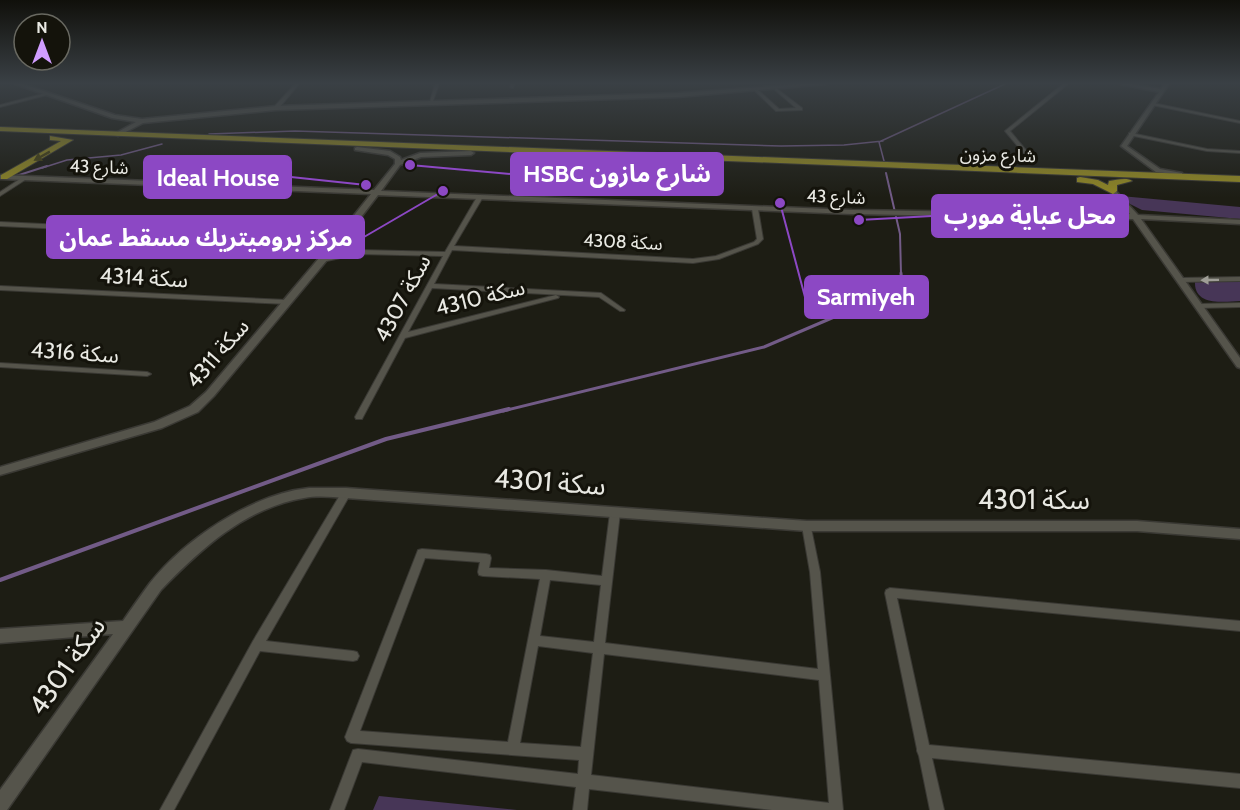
<svg xmlns="http://www.w3.org/2000/svg" width="1240" height="810" font-family="Cabin,'Noto Sans Arabic',sans-serif">
<style>
.green{fill:#473657}
.lines{fill:none;stroke-linecap:round;stroke-linejoin:round}
.stream-far3{stroke:#725b87;stroke-width:1.5}
.stream-far2{stroke:#725b87;stroke-width:2}
.stream-far1{stroke:#725b87;stroke-width:3}
.stream{stroke:#725b87;stroke-width:4}
.minor-casing{stroke:#3a3934;stroke-width:2}
.tertiary-casing{stroke:#3a3934;stroke-width:3}
.primary-casing{stroke:#3a3934;stroke-width:2}
.minor{fill:#55544b;fill-rule:evenodd}
.tertiary{fill:#55544b;fill-rule:evenodd}
.primary{fill:#8f8625;fill-rule:evenodd}
.oneway{fill:#454115}
.oneway2{fill:#9f9e97}
.labels{text-anchor:middle;stroke-width:6;stroke-linejoin:round;paint-order:stroke}
.far-street-label{font-size:18px;fill:#e9e9e3;stroke:#14130b}
.street-label{font-size:22px;fill:#e9e9e3;stroke:#14130b}
.near-street-label{font-size:27px;fill:#e9e9e3;stroke:#14130b}
.leader{fill:none;stroke:#8c48c4;stroke-width:2}
.callout-dot{fill:#8c48c4;stroke:#14130b;stroke-width:2}
.callout{fill:#8c48c4;stroke:#8c48c4;stroke-width:2}
.callout-label{font-size:24px;text-anchor:middle;font-weight:bold;fill:#fff}
</style>
<rect width="100%" height="100%" fill="#1d1d14"/>
<path class="green" d="M1121,196L1240,207V219L1142,210L1128,203Z
M1240,281V301C1224,302 1194,306 1195,282Z
M379,796L517,810H373Z"/>
<g class="lines">
<path class="stream-far3" d="M209,134L295,131L781,146L844,145L883,141
M884,161L879,142L1005,84
M42,168L67,160L121,155L162,144"/>
<path class="stream-far2" d="M886,173L900,234L901,274
M13,177L47,166"/>
<path class="stream-far1" d="M503,411L764,347L902,288L901,273"/>
<path class="stream" d="M0,580L386,439L509,409"/>
<g class="minor-casing">
<path id="minor" d="M295,84H299L278,109H274V107Z
M435,84H439L432,104L429,105Z
M511,84H515L513,88L510,87Z
M1063,84H1068L1010,131L1035,161L1031,162L1005,131Z
M776,88L802,108V110L776,111L754,90L757,89L779,109L796,108L775,90Z
M46,93L47,95L0,107V105Z
M1153,103L1240,121V123L1152,105Z
M1131,133L1207,149L1240,151V153L1207,151L1129,135V133Z
M23,177L28,178L0,196V192Z
M480,195L483,197L454,246L693,259L716,256L754,242L757,239L752,209L755,207L758,209L763,239L758,244L719,259L693,263L452,250L434,284L601,293L625,310L624,311H620L599,297L432,288L408,332L556,295L559,297L558,298L405,338L363,417L362,419H356L355,417L443,256L359,254L322,262L319,260L322,258L359,250L445,252L477,197Z
M0,222L339,238L342,240L339,242L0,226Z
M1240,277V281L1180,282L1177,280L1180,278Z
M0,286L287,300L290,302L287,304L0,290Z
M1240,303V307L1198,308L1195,306L1198,304Z
M0,363L147,372L151,374L147,376L0,367Z
M346,489L349,490L351,493L266,641L353,651L357,652L359,656L357,660L353,661L260,651L174,810H160L253,641L343,490Z
M615,509L618,510L620,513L605,643L818,669L810,572L802,526L804,523L807,522L810,523L820,572L843,810H772L589,789L587,810H573L576,787L362,762L344,810H330L353,750L358,749L578,774L579,760L351,743L347,741L345,737L418,550L422,549L486,554L490,555L491,558L489,568L546,570L602,576L610,513L612,510ZM425,558L480,562L478,572L479,575L483,576L540,579L508,742L360,731ZM550,580L601,585L594,642L540,636ZM538,646L593,653L581,747L520,743ZM604,654L819,680L829,803L591,775Z
M890,588L1240,621V631L897,598L929,745L1240,774V788L932,758L944,810H930L919,756L917,751V749L885,593L886,590Z"/>
</g>
<g class="tertiary-casing">
<path id="tertiary" d="M15,84H23L115,115L142,119L276,106L678,93L801,84H826L678,97L276,110L143,123L118,136L116,135V133L136,122L112,118Z
M1120,84H1132L1161,89L1164,84H1169L1127,146L1160,169L1182,173V175L1156,172L1121,146L1159,92Z
M357,147L390,151L400,157L401,160L420,153L471,151L474,153L471,155L421,157L400,165L381,191L852,210L1130,214L1110,191L1113,189L1115,190L1138,215L1240,220V224L1141,219L1240,358V368L1237,367L1133,219L852,214L378,195L342,242L214,396L198,412L162,428L0,475V467L154,422L190,406L206,392L336,238L371,194L0,179V175L374,190L395,164V159L388,155L355,150V148Z
M309,488H346L807,521H1137L1240,529V539L1137,531H807L346,498C332,497 318,495 304,498C245,508 201,549 161,590L7,810H0V790L113,634L0,643V629L123,621C132,608 141,595 150,583C185,539 252,494 309,488Z"/>
</g>
<g class="primary-casing">
<path id="primary" d="M0,127L1240,176V182L0,131Z
M50,136L73,140L7,179H1V175L61,141L50,140Z
M1080,177L1098,180L1108,185L1109,181C1116,180 1127,177 1132,181L1117,185V191L1113,194L1093,184L1077,182V178Z"/>
</g>
<use href="#minor" class="minor"/>
<use href="#tertiary" class="tertiary"/>
<use href="#primary" class="primary"/>
</g>
<defs><path id="oneway-solid" d="M-6-.8H1V-3.2L6.5 0L1 3.2V.8H-6Z" transform="scale(1.5)"/></defs>
<use class="oneway" href="#oneway-solid" transform="translate(42 156) rotate(151)"/>
<use class="oneway2" href="#oneway-solid" transform="translate(1210 280) rotate(179)"/>
<linearGradient id="sky" x2="0" y2="1"><stop stop-color="#10100b"/><stop offset="0.42" stop-color="#3a4045"/><stop offset="1" stop-color="#3a4045" stop-opacity="0"/></linearGradient>
<rect width="1240" height="198" fill="url(#sky)"/>
<g class="labels">
<g class="far-street-label">
<text transform="translate(998 155) rotate(2)" y="6">شارع مزون</text>
<text transform="translate(99 167) rotate(2)" y="6">شارع 43</text>
<text transform="translate(836 197) rotate(2)" y="6">شارع 43</text>
<text transform="translate(623 242) rotate(3)" y="6">سكة 4308</text>
</g>
<g class="street-label">
<text transform="translate(144 277) rotate(3)" y="8">سكة 4314</text>
<text transform="translate(480 297) rotate(-14)" y="8">سكة 4310</text>
<text transform="translate(402 298) rotate(-62)" y="8">سكة 4307</text>
<text transform="translate(75 352) rotate(4)" y="8">سكة 4316</text>
<text transform="translate(217 353) rotate(-49)" y="8">سكة 4311</text>
</g>
<g class="near-street-label">
<text transform="translate(550 482) rotate(4)" y="9">سكة 4301</text>
<text x="1034" y="509">سكة 4301</text>
<text transform="translate(67 666) rotate(-55)" y="9">سكة 4301</text>
</g>
</g>
<path class="leader" d="M410 165L511 174M366 185L291 177M859 220L932 216M443 191L364 237M780 203L805 297"/>
<g class="callout-dot">
<circle cx="410" cy="165" r="6"/>
<circle cx="366" cy="185" r="6"/>
<circle cx="859" cy="220" r="6"/>
<circle cx="443" cy="191" r="6"/>
<circle cx="780" cy="203" r="6"/>
</g>
<g class="callout">
<rect x="511" y="153" width="212" height="42" rx="6"/>
<rect x="144" y="156" width="147" height="42" rx="6"/>
<rect x="932" y="195" width="196" height="42" rx="6"/>
<rect x="47" y="216" width="317" height="42" rx="6"/>
<rect x="805" y="276" width="123" height="42" rx="6"/>
</g>
<g class="callout-label">
<text x="617" y="182">HSBC شارع مازون</text>
<text x="218" y="186">Ideal House</text>
<text x="1030" y="224">محل عباية مورب</text>
<text x="206" y="246">مركز بروميتريك مسقط عمان</text>
<text x="866" y="305">Sarmiyeh</text>
</g>
<g transform="translate(42 42)"><circle r="28" fill="#14130b" stroke="#696961" stroke-width="1.5"/>
<path d="M0-4.5L10 22L0 15L-10 22Z" fill="#d09dfe"/>
<text y="-9" font-size="16" font-weight="bold" text-anchor="middle" fill="#e9e9e3">N</text>
</g>
</svg>
